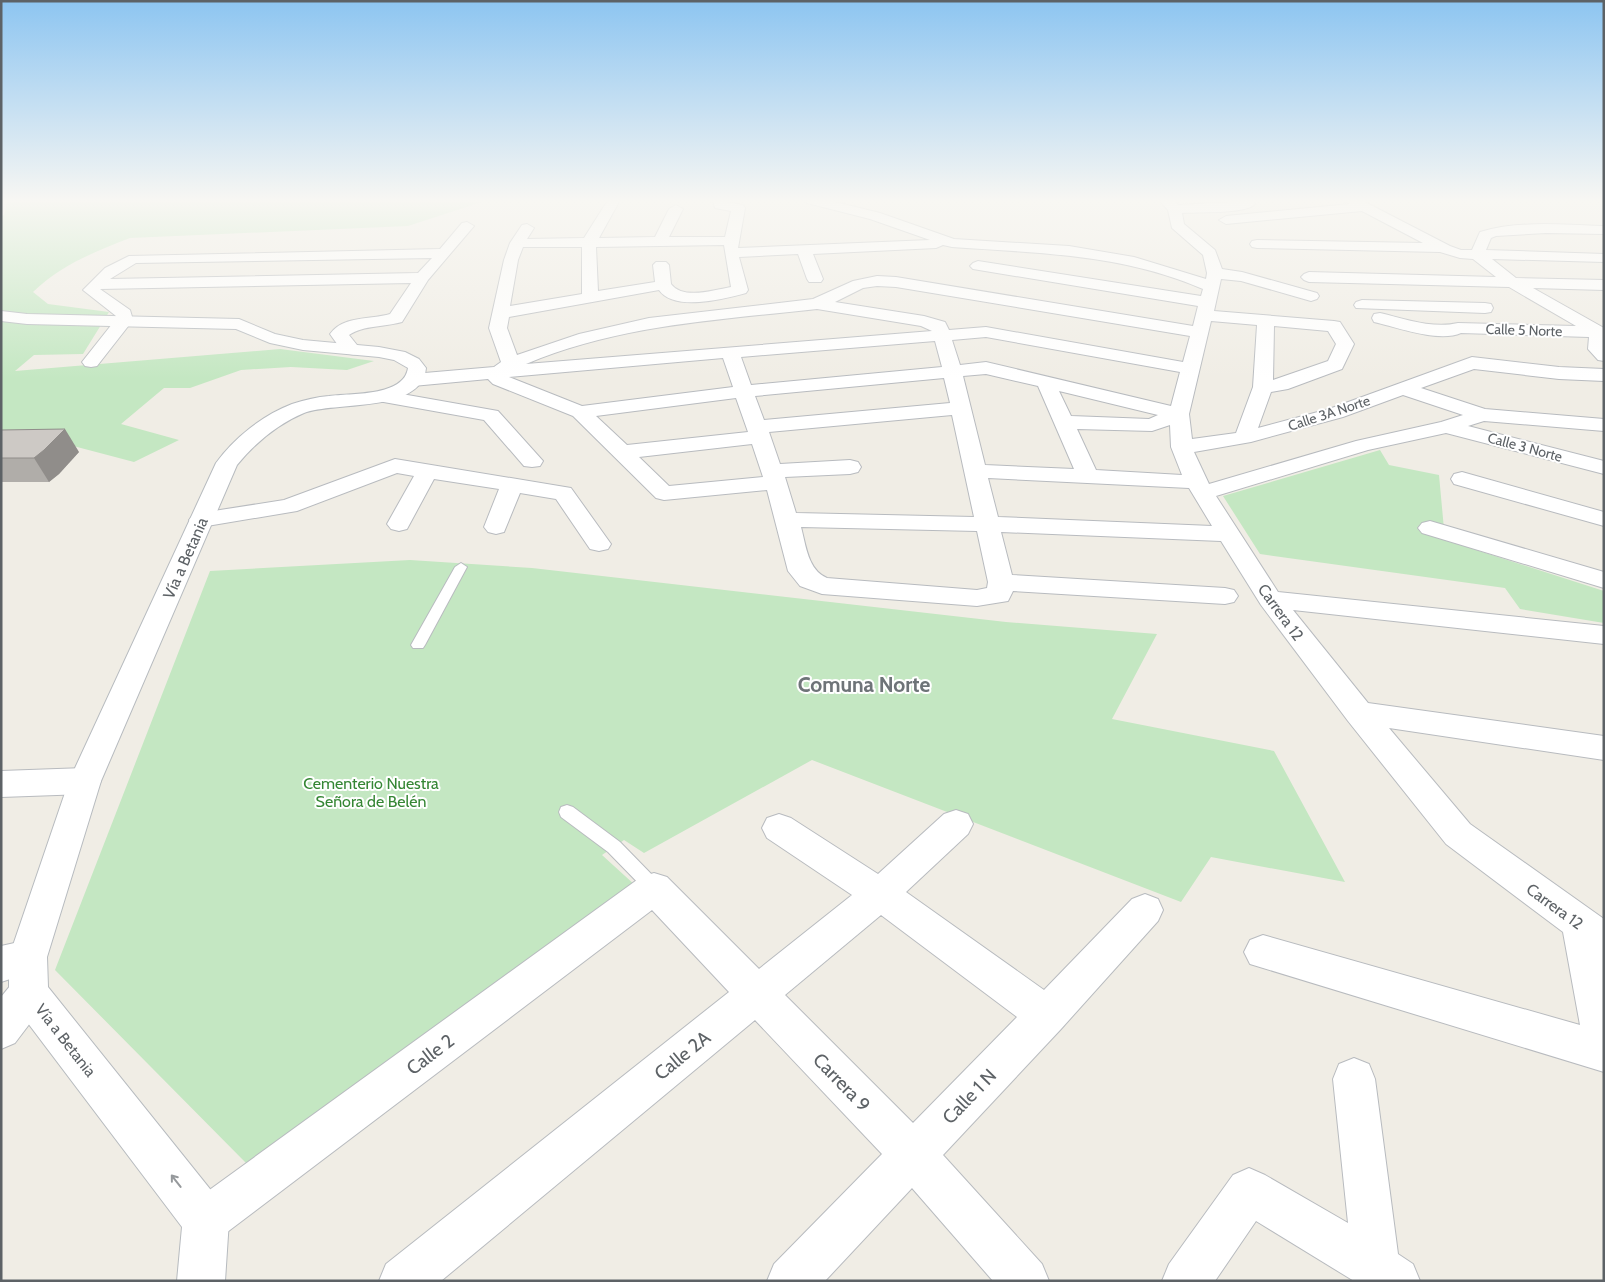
<svg xmlns="http://www.w3.org/2000/svg" width="1605" height="1282" font-family="Cabin,sans-serif">
<style>
.green{fill:#c4e7c2}
.lines{fill:none;stroke-linecap:round;stroke-linejoin:round}
.lane-casing{stroke:#b8bbbf;stroke-width:2}
.street-casing{stroke:#b8bbbf;stroke-width:2}
.secondary-casing{stroke:#b7bbbf;stroke-width:2}
.lane{fill:#fff;fill-rule:evenodd}
.street{fill:#fff;fill-rule:evenodd}
.secondary{fill:#fff;fill-rule:evenodd}
.wall{fill:#b0ada9}
.shaded-wall{fill:#908d8a}
.building{fill:#cdc9c5;stroke:#908d8a}
.oneway{stroke:#96999c}
.labels{text-anchor:middle;stroke-width:4;stroke-linejoin:round;paint-order:stroke}
.far-street-label{font-size:14px;fill:#5d6266;stroke:#fff}
.street-label{font-size:16px;fill:#5d6266;stroke:#fff}
.park-label{font-size:16px;fill:#358634;stroke:#fff}
.near-street-label{font-size:19px;fill:#5d6266;stroke:#fff}
.district-label{font-size:21px;font-weight:bold;fill:#6e7478;stroke:#fff}
</style>
<rect width="100%" height="100%" fill="#f0ede5"/>
<path class="green" d="M8,200H488L408,226L130,238C94,252 61,265 33,292L48,304L109,312L83,354L34,355L15,371L280,349L374,361L347,370L291,367L241,370L190,388H164L121,424L179,440L134,462L43,438L1,442V216L4,215Z
M1380,450L1389,465L1439,475L1445,540L1604,591V623L1520,609L1505,588L1260,554L1223,496Z
M410,560L532,568L1006,622L1157,634L1112,719L1274,751L1345,882L1211,857L1181,902L812,760L644,853L624,840L602,855L636,886L247,1164L55,970L210,571Z"/>
<g class="lines">
<g class="lane-casing">
<path id="lane" d="M461,563L467,567L425,645L423,648H413L411,645L455,567Z
M567,805L573,807L620,842L660,883L663,888L660,893L654,896L648,893L608,852L561,817L559,812L561,807Z"/>
</g>
<g class="street-casing">
<path id="street" d="M608,200H620L599,238L655,237L669,209L676,205L683,209L669,237H725L731,211L715,208L713,200H725L726,202L743,205L745,208L738,248L930,240L870,219L807,203L806,200H827L880,213L954,239L1069,246L1134,257L1206,279L1207,273L1203,255L1172,228L1168,210L1159,200H1173L1178,205L1253,201L1255,204C1246,214 1197,212 1182,213L1184,224L1215,250L1222,269L1242,272L1317,293L1319,296L1317,299L1311,301L1241,281L1221,279L1214,311L1334,321L1340,322L1354,344L1342,369L1288,389L1271,392L1258,428L1329,409L1472,357L1559,367L1604,369V381L1559,379L1474,369L1421,388L1485,409L1604,419V431L1484,421L1468,426L1604,461V474L1446,433L1368,450L1216,496L1278,592L1604,626V644L1293,610L1368,703L1604,736V760L1389,728L1470,824L1604,919V1072L1250,964L1244,952L1250,940L1263,935L1580,1025L1563,932L1446,844L1348,721L1261,605L1221,541L1001,532L1012,575L1225,588L1234,590L1238,596L1234,602L1225,604L1013,591L1008,601L977,606L822,594L800,586L788,571L767,490L664,500L656,498L573,416L493,384L488,379L413,386L406,384L404,380L406,376L413,374L494,367L501,362L489,328L504,260L510,243L522,225L527,224L534,228L527,239L584,238ZM724,245L731,287C714,290 683,300 671,284L669,265L666,262H656L653,265L655,282L598,291L596,247ZM943,245L952,247C1039,253 1122,254 1203,289L1201,296L978,261L973,263L970,266L973,269L1198,306L1193,326L896,277L877,276L853,281L813,299L649,318L579,334L517,355L507,328L509,317L659,290C674,312 724,299 746,293L748,290L739,257L798,254L807,279L809,282H821L823,279L813,254L936,248ZM523,247H582V294L510,306L518,260ZM877,286L896,287L1190,336L1183,362L986,327L949,330L945,322L924,316L835,302L863,288ZM817,309L921,326L932,331L526,364C618,325 718,320 817,309ZM1211,321L1257,325L1253,387L1236,433L1192,439L1189,414ZM1274,326L1328,331L1336,344L1328,361L1273,380ZM986,337L1180,372L1171,406L986,362L960,365L952,340ZM935,341L942,367L751,385L741,357ZM723,358L733,387L582,406L509,377ZM986,374L1038,386L1074,469L985,465L963,376ZM944,378L950,403L764,420L755,396ZM1059,391L1158,415L1149,419L1071,416ZM1403,395L1463,415L1441,422L1356,441L1209,484L1194,452L1251,442L1343,417ZM736,398L748,432L627,445L596,416ZM952,415L974,517L796,513L785,477L850,474L858,472L861,467L858,462L850,460L780,464L769,432ZM1170,425L1171,447L1182,475L1096,470L1077,429L1152,431ZM752,444L763,477L669,486L639,457ZM988,478L1189,488L1212,526L998,517ZM801,527L977,531L988,582L987,588L977,590L827,578C808,570 806,546 801,527Z
M1345,200H1361L1450,246L1461,250H1472L1480,232C1519,220 1564,225 1604,226V234L1546,233L1496,236L1491,238L1486,250L1604,254V262L1492,259L1516,278L1604,280V290L1533,288L1604,328V361L1598,360L1588,349L1589,337L1461,333C1439,343 1396,327 1374,322L1372,318L1374,314L1380,313C1405,319 1433,329 1458,323L1576,326L1509,287L1309,282L1304,280L1301,277L1304,274L1309,272L1496,277L1473,259L1460,258L1440,252L1257,248L1252,247L1250,244L1252,241L1257,240L1423,243L1362,211L1226,224L1219,220L1226,216L1350,204Z
M467,222L474,226L428,280L402,322C385,327 364,325 349,335L361,350L358,354C344,357 338,345 330,334C344,315 370,320 390,314L411,283L100,289L130,310L133,320L97,366L91,367L85,366L82,362L116,319V316L83,290L105,268L129,256L440,249L462,223ZM432,258L418,273L110,279L136,263Z
M1362,300L1485,303L1491,304L1493,308L1491,312L1485,313L1356,308L1354,305L1356,302Z
M385,391L498,411L543,461L540,466L532,467L524,466L484,420L378,401L375,397L378,393Z
M395,459L571,488L611,544L608,549L599,551L590,549L556,499L520,493L504,532L496,534L488,532L484,527L499,489L434,479L407,529L399,531L391,529L387,524L414,476L397,473L297,511L201,527L193,525L189,520L193,515L201,513L284,500Z
M1462,472L1604,512V526L1454,484L1451,479L1454,474Z
M1430,521L1604,572V588L1422,533L1418,528L1422,523Z
M85,768L96,772L101,781L96,790L85,794L1,797V771Z
M956,810L968,814L973,824L968,834L906,892L1044,990L1132,899L1145,894L1158,899L1163,910L1158,921L1061,1029L943,1155L1042,1264L1049,1281H993L912,1188L825,1281H767L774,1264L882,1154L755,1020L441,1281H379L386,1264L729,992L652,910L222,1236L206,1243L190,1236L183,1220L190,1204L641,877L654,873L667,877L759,969L852,895L767,838L762,828L767,818L779,814L791,818L878,874L944,814ZM881,915L1017,1017L913,1123L785,995Z
M28,940L41,945L47,957L41,969L1,982V946Z
M29,974L43,980L49,993L43,1006L15,1043L1,1049V997L15,980Z
M1354,1058L1369,1064L1375,1079L1398,1254L1413,1264L1420,1281H1354L1256,1221L1215,1281H1162L1169,1264L1233,1175L1249,1168L1265,1175L1348,1223L1333,1079L1339,1064Z"/>
</g>
<g class="secondary-casing">
<path id="secondary" d="M1,311L27,314L239,319L275,334L303,340L379,347L405,352L419,359L426,368C422,414 334,401 304,413C278,424 255,443 237,465L101,781L47,957L48,987L222,1204L229,1220L225,1281H177L182,1227L15,1006L9,993V957L69,781L216,463C234,438 263,415 292,404C304,400 317,397 329,396C350,393 404,397 408,368L394,360L379,357L303,350L270,343L236,329L27,324L1,321Z"/>
</g>
<use href="#lane" class="lane"/>
<use href="#street" class="street"/>
<use href="#secondary" class="secondary"/>
</g>
<path class="wall" d="M1,430L79,452L59,474L49,482H1Z"/>
<path class="shaded-wall" d="M65,429L79,452L59,474L49,482L34,458Z"/>
<path class="building" d="M65,429L44,450L34,458H1V430Z"/>
<defs><path id="oneway-shaft" d="M-6 0H5M1.5-3L5.5 0L1.5 3" fill="none" stroke-width="1.6" stroke-linecap="round" stroke-linejoin="round" transform="scale(1.25)"/></defs>
<use class="oneway" href="#oneway-shaft" transform="translate(176 1181) rotate(-128)"/>
<linearGradient id="sky" x2="0" y2="1"><stop stop-color="#8dc5f1"/><stop offset="0.53" stop-color="#f8f7f3"/><stop offset="1" stop-color="#f8f7f3" stop-opacity="0"/></linearGradient>
<rect width="1605" height="379" fill="url(#sky)"/>
<g class="labels">
<g class="far-street-label">
<text transform="translate(1524 330) rotate(2)" y="5">Calle 5 Norte</text>
<text transform="translate(1329 413) rotate(-18)" y="5">Calle 3A Norte</text>
<text transform="translate(1525 447) rotate(15)" y="5">Calle 3 Norte</text>
</g>
<g class="street-label">
<text transform="translate(185 558) rotate(-66)" y="6">Vía a Betania</text>
<text transform="translate(1281 612) rotate(54)" y="6">Carrera 12</text>
<text transform="translate(1555 906) rotate(36)" y="6">Carrera 12</text>
<text transform="translate(66 1040) rotate(52)" y="6">Vía a Betania</text>
</g>
<g class="park-label">
<text x="371" y="789">Cementerio Nuestra<tspan x="371" dy="18">Señora de Belén</tspan></text>
</g>
<g class="near-street-label">
<text transform="translate(430 1054) rotate(-37)" y="7">Calle 2</text>
<text transform="translate(682 1055) rotate(-39)" y="7">Calle 2A</text>
<text transform="translate(842 1082) rotate(46)" y="7">Carrera 9</text>
<text transform="translate(969 1096) rotate(-46)" y="7">Calle 1 N</text>
</g>
<g class="district-label">
<text x="864" y="692">Comuna Norte</text>
</g>
</g>
<rect width="1605" height="1282" fill="none" stroke="#5d6266" stroke-width="5"/>
</svg>
